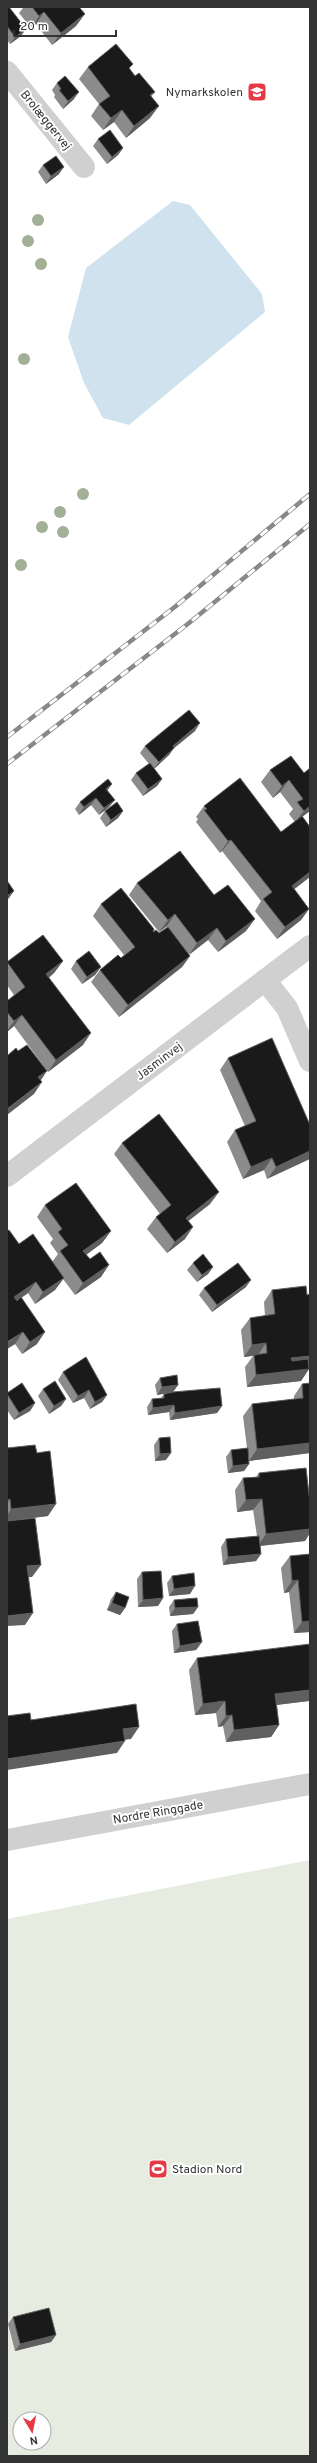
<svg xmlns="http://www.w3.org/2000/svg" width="317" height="2463" font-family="Overpass,sans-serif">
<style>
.green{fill:#e6ecdf;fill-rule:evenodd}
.water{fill:#cfe2ee}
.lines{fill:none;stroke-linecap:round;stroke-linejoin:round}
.minor{stroke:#d0d0d0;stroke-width:22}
.rail-casing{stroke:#888;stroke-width:4.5}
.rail{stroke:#fff;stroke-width:3;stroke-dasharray:9;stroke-linecap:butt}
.tree{fill:#a2b095}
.wall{fill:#8c8c8c}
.shaded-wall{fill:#5f5f5f}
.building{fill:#1a1a1a;stroke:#5f5f5f}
.labels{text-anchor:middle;stroke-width:4;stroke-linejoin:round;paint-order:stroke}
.poi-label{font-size:12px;fill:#333;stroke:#fff;text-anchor:end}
.street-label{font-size:12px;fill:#333;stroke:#fff}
</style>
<rect width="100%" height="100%" fill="#fff"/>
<path class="green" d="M310,1860V2456H7V1919ZM20,2419H44V2443H20Z"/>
<path class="water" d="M173,201L190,205L262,294L265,312L129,425L103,418L84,383L68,337L86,268Z"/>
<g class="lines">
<path class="minor" d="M7,72L84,167
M265,980L287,1008L310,1061
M7,1176L310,946
M7,1840L310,1784"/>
<g class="rail-casing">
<path id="rail" d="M7,737L176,606L310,494
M7,764L189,623L310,524"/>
</g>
<use href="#rail" class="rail"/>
</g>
<g class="tree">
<circle cx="38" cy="220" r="6"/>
<circle cx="28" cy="241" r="6"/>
<circle cx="41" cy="264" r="6"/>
<circle cx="24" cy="359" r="6"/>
<circle cx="83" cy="494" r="6"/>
<circle cx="60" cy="512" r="6"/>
<circle cx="42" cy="527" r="6"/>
<circle cx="63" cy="532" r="6"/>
<circle cx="21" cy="565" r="6"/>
</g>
<path class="wall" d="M7,7L21,36L10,44L7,40Z
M22,7H79L76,26L52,45L36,24L31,28L19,13L23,8Z
M88,67L130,69L135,76L155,92L151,97L150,118L126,138L114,122L103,130L91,116L99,104L79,79Z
M57,83L74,99L63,109L54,97L55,95L52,90Z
M98,139L123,148L118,155L107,164L93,146Z
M43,165L59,174L46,184L38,172Z
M195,731L174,748L169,755L154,769L162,779L157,786L143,796L131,780L136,773L149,764L140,753L145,746Z
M291,756L310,811L302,817L294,889L309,909L301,920L277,939L255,911L261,901L222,851L220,853L196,822L198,819L196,817L204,806L281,832L295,822L289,814L293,809L280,792L273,798L261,782L270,770Z
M107,791L109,807L99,815L91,805L79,815L75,809L80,802Z
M105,811H123L118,818L106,827L100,818Z
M137,883L214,895L246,931L218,952L208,940L189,954L190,956L182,967L119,1017L91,982L100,970L121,958L124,955L93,916L101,904L153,932L159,933L167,927V926L159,932L129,895Z
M63,961L54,973L49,978L83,1045L48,1072L14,1026L7,1032V1001L14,995L7,985V962Z
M76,961L101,967L95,975L82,984L71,969Z
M228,1058L310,1125L267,1179L264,1170L243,1179L227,1142L235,1130L245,1126L220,1070Z
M122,1143L210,1204L188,1221L185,1239L167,1253L147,1229L156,1217L160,1214L114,1154Z
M45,1205L111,1231L102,1243L86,1255L101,1277L75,1295L63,1279L55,1290L35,1304L28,1293L21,1298L37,1344L22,1354L15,1344L7,1349V1231L19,1244L52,1262L58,1254L50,1243L53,1239L37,1217Z
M193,1263L213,1267L208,1274L197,1282L187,1270Z
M246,1287L212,1312L199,1295L204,1288Z
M272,1290L309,1367V1369L301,1381L247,1387L245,1367L253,1356L244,1357L241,1330L250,1318L265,1316L264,1302Z
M63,1372L107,1395L102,1402L90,1409L84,1398L73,1403L58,1380Z
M160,1378L178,1385L173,1392L222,1406L217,1413L170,1420L169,1412L148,1415L147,1407L152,1399L161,1398L164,1394L172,1392L157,1395L155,1385Z
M302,1384L310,1453L249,1461V1464L244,1471L228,1473L226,1457L231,1450L247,1448L243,1416L252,1404L294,1399V1396Z
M43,1389L66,1399L61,1406L49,1414L38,1396Z
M7,1393L35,1403L30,1411L14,1420L7,1410Z
M159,1438L166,1460L155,1461L154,1445Z
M7,1448L37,1453L48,1516L7,1521Z
M259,1473L310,1503V1533L305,1541L260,1546L261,1554L256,1561L223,1565L221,1547L226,1539L257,1536L253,1510L237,1512L235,1490L243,1478L256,1477Z
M310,1554V1632L294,1633L289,1592L284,1593L281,1568L290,1556Z
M142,1572L163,1598L158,1606L138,1607L137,1579Z
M172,1576L190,1594L169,1596L167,1583Z
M116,1592L125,1608L120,1615L107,1610L111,1599Z
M174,1600L198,1607L193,1614L170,1616L169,1607Z
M177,1624L202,1642L196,1650L174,1653L172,1631Z
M197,1658L309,1701L277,1705L279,1725L271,1737L226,1742L223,1726L218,1727L216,1713L195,1715L189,1670Z
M13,2317L56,2335L51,2342L15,2351L8,2324Z"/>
<path class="shaded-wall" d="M44,12L36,24L31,28L39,16Z
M85,14L76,26L52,45L61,33Z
M26,29L21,36L10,44L15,37Z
M79,92L74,99L63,109L68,101Z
M159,106L150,118L126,138L134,126Z
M122,110L114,122L103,130L111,118Z
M123,148L118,155L107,164L112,157Z
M64,167L59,174L46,184L51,176Z
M200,723L195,731L168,753L173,746Z
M174,748L169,755L154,769L159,762Z
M162,779L157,786L143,796L148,789Z
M289,780L280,792L273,798L282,786Z
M112,784L107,791L106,789Z
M96,798L91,805L79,815L84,807Z
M115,800L109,807L99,815L104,808Z
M310,806V811L295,822L304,811Z
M123,811L118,818L106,827L111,820Z
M231,840L222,851L220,853L228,841Z
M310,872V877L283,898L292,886Z
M14,891L9,898L7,900V896Z
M309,909L301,920L277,939L285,927Z
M175,914L167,926L159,932L168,920Z
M255,919L246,931L218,952L226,941Z
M217,928L208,940L189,955L197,943Z
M190,956L182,967L119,1017L128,1005Z
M63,961L54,973L38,986L46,974Z
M101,967L95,975L82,984L87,977Z
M22,1015L14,1026L7,1032V1031L14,1021Z
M91,1033L83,1045L48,1072L56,1060Z
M47,1071L39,1083L38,1077Z
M42,1082L34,1094L7,1115V1109Z
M310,1151V1159L267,1179L276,1167Z
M272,1158L264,1170L243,1179L251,1167Z
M219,1192L210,1204L177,1230L186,1218Z
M193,1227L185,1239L167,1253L175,1242Z
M111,1231L102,1243L75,1263L83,1251Z
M109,1265L101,1277L75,1295L83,1283Z
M213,1267L208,1274L197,1282L202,1275Z
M64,1278L55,1290L35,1304L43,1292Z
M251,1280L246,1287L212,1312L217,1305Z
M36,1282L28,1293L7,1308L14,1297Z
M23,1332L15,1344L7,1349V1343Z
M45,1332L37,1344L22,1354L30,1342Z
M266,1343L258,1355L244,1357L252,1345Z
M310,1356V1367L283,1370L291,1358Z
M309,1369L301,1381L247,1387L256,1375Z
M178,1385L173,1392L157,1395L162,1387Z
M89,1390L84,1398L73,1403L78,1396Z
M107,1395L102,1402L90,1409L95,1402Z
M66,1399L61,1406L49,1414L54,1406Z
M35,1403L30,1411L14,1420L19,1413Z
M174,1405L169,1412L148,1415L153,1408Z
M222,1406L217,1413L170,1420L175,1413Z
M310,1443V1453L249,1461L257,1449Z
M171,1453L166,1460L155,1461L160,1454Z
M249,1464L244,1471L228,1473L233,1466Z
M10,1499L7,1504V1500Z
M262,1499L253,1510L237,1512L246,1500Z
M56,1504L48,1516L7,1521V1516L11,1509Z
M310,1529V1533L305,1541L258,1546L266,1534Z
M261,1554L256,1561L223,1565L228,1557Z
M41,1565L32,1577L19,1578L27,1566Z
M298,1580L289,1592L284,1593L292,1581Z
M195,1586L190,1594L169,1596L174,1589Z
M163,1598L158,1606L138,1607L143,1600Z
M112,1603L125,1608L120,1615L107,1610Z
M198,1607L193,1614L170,1616L175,1608Z
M33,1613L25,1625L7,1626V1616Z
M310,1621V1632L294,1633L302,1622Z
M202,1642L196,1650L174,1653L180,1646Z
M310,1690V1699L309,1701L267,1706L275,1694Z
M225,1701L216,1713L195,1715L203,1704Z
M232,1715L223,1726L218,1727L226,1716Z
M279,1725L271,1737L226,1742L234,1730Z
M139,1727L131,1739L115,1741L123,1729Z
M125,1741L117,1753L7,1770V1759Z
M56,2335L51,2342L15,2351L20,2344Z"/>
<path class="building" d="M7,7H9L26,29L15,37L7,26Z
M32,7H79L85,14L61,33L44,12L39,16Z
M116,44L133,64L129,68L135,76L139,73L155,92L150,95L159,106L134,126L122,110L111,118L99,104L110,96L88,67Z
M65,76L79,92L68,101L59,90L61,89L57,83Z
M110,130L123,148L112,157L98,139Z
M56,156L64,167L51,176L43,165Z
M189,710L200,723L173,746L174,748L159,762L145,746Z
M291,756L304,773L310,768V806L304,811L297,802L303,799L289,780L282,786L270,770Z
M150,763L162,779L148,789L136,773Z
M240,778L281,832L302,816L310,827V872L292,886L309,909L285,927L263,899L272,892L231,840L228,841L204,810L207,809L204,806Z
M108,779L112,784L106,789L115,800L104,808L96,798L84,807L80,802Z
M117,802L123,811L111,820L105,811Z
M180,851L214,895L228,885L255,919L226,941L217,928L197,943L175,914L168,920L137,883Z
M8,882L14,891L7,896V883Z
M121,888L154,929L153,932L156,930L159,933L168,927L190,956L128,1005L100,970L118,955L121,958L135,947L101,904Z
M43,935L63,961L46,974L91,1033L56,1060L22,1015L14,1021L7,1012V1001L25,987L7,962Z
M89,951L101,967L87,977L76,961Z
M272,1038L310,1125V1151L276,1167L272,1158L251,1167L235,1130L256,1121L228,1058Z
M27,1045L47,1071L38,1077L42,1082L7,1109V1056L16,1048L18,1051Z
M159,1114L219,1192L186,1218L193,1227L175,1242L156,1217L171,1205L122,1143Z
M76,1183L111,1231L83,1251L90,1259L100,1252L109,1265L83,1283L60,1251L68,1245L58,1232L62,1229L45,1205Z
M9,1230L19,1244L33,1234L64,1278L43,1292L36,1282L14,1297L17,1301L21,1297L45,1332L30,1342L23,1332L7,1342V1231Z
M203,1254L213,1267L202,1275L193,1263Z
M238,1263L251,1280L217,1305L204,1288Z
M306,1286L307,1295L310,1294V1356L291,1358L292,1361L308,1359L309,1369L256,1375L254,1355L267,1353L266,1343L252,1345L250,1318L275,1314L272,1290Z
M86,1357L107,1395L95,1402L89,1390L78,1396L63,1372Z
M177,1375L178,1385L162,1387L160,1378Z
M55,1381L66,1399L54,1406L43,1389Z
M22,1383L35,1403L19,1413L7,1394V1393Z
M310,1383V1443L257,1449L252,1404L303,1398L302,1384Z
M220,1388L222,1406L175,1413L174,1405L153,1408L152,1399L164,1398V1394L173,1392Z
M170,1437L171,1453L160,1454L159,1438Z
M35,1445L37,1453L50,1451L56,1504L11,1509L10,1499L7,1500V1448Z
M248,1448L249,1464L233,1466L231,1450Z
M306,1468L310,1503V1529L266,1534L262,1499L246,1500L243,1478L259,1477V1473Z
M35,1518L41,1565L27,1566L33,1613L7,1616V1521Z
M259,1536L261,1554L228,1557L226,1539Z
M310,1554V1621L302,1622L298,1580L292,1581L290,1556Z
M161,1571L163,1598L143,1600L142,1572Z
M194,1573L195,1586L174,1589L172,1576Z
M116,1592L129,1597L125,1608L112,1603Z
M197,1598L198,1607L175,1608L174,1600Z
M198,1621L202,1642L180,1646L177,1624Z
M310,1644V1690L275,1694L279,1725L234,1730L232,1715L226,1716L225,1701L203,1704L197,1658Z
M136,1704L139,1727L123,1729L125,1741L7,1759V1716L30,1713L31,1720Z
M49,2308L56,2335L20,2344L13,2317Z"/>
<defs>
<g id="school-square" transform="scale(1)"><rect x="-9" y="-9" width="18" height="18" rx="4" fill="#e63946" stroke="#fff"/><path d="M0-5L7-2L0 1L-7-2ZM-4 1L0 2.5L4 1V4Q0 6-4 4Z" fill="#fff"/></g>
<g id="stadium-square" transform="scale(1)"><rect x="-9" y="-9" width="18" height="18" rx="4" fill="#e63946" stroke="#fff"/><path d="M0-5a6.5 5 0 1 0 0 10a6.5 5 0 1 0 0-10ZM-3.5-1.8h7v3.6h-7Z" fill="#fff"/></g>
</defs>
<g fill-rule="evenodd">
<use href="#school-square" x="257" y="92"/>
<use href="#stadium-square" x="158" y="2169"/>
</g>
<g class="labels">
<g class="poi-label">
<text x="243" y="96">Nymarkskolen</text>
<text x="172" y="2173" text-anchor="start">Stadion Nord</text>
</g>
<g class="street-label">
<text transform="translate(46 120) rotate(51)" y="4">Brolæggervej</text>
<text transform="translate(159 1061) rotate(-37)" y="4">Jasminvej</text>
<text transform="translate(158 1812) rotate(-10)" y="4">Nordre Ringgade</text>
</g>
</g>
<rect width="317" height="2463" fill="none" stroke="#333333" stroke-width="16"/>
<g transform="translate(32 2431) rotate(170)"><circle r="19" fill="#ffffff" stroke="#adadad"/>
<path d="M0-3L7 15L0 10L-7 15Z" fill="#e63946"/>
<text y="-6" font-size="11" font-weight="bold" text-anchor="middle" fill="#333333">N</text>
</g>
<path d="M14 30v6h102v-6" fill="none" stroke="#333333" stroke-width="2"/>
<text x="20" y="30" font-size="12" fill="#333333" stroke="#ffffff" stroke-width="3" paint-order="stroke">20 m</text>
</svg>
